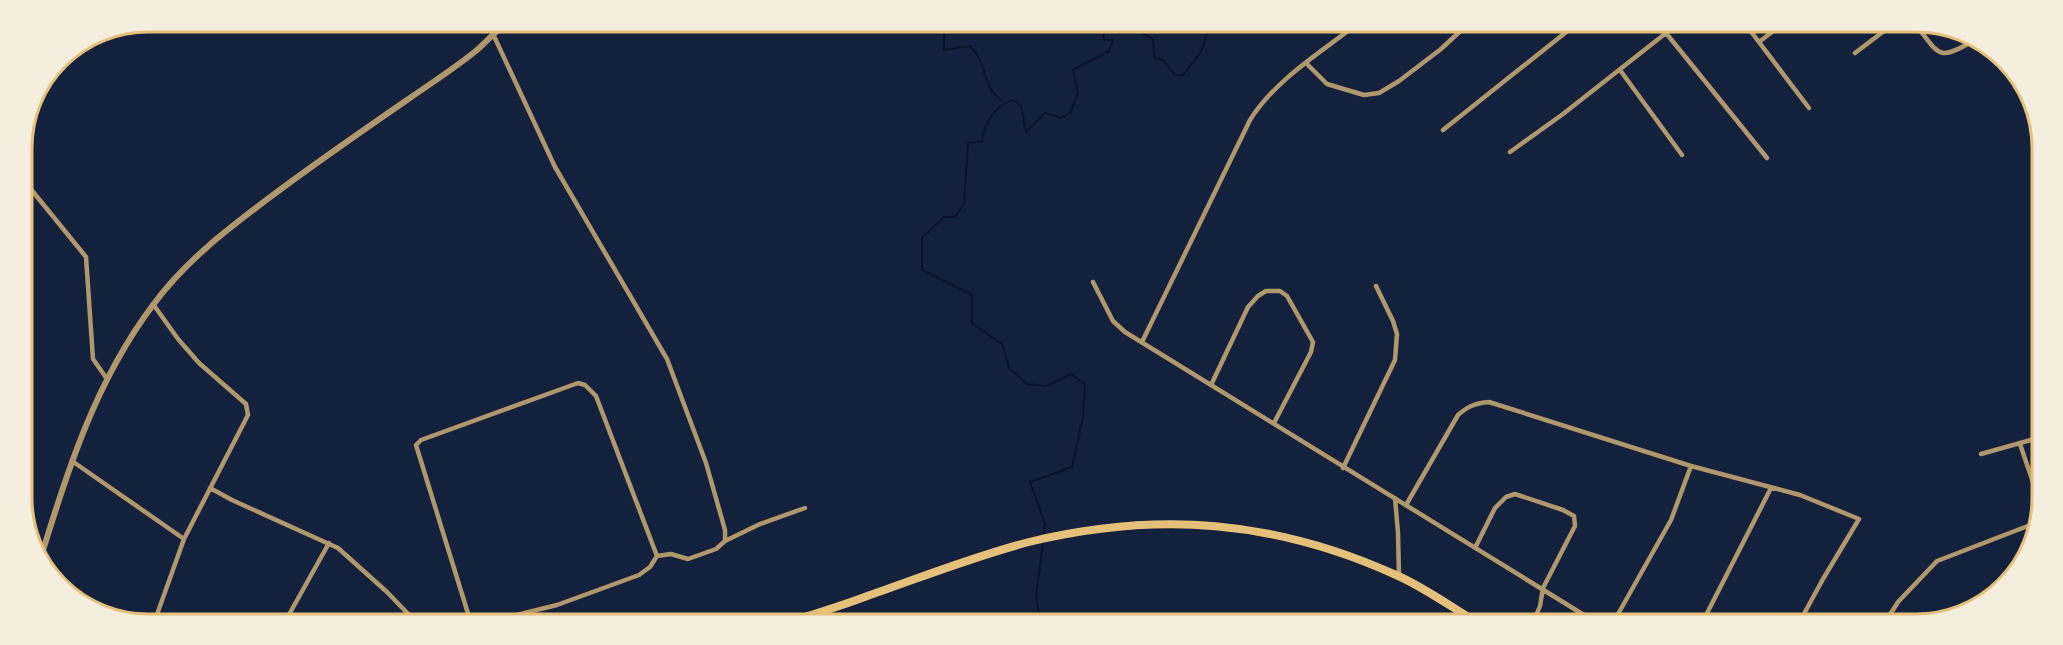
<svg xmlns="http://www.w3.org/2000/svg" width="2063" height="645" font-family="Inter,sans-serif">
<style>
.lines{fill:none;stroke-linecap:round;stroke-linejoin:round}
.stream{stroke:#0b132b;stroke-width:2}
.minor{stroke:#b1986c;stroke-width:4.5}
.tertiary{stroke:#b1986c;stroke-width:6}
.primary{stroke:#e5c07b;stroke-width:8}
.rim{fill:none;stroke:#e5c07b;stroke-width:3}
</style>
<rect width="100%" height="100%" fill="#14213d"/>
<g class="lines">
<path class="stream" d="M936,23L944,33V50L970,46C989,64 980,87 1003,101
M957,23L963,26L966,23
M1123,23L1153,39L1154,57L1163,60L1175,75H1183L1201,52L1209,28L1207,24
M1298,24L1310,27L1320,24
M1044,536L1045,524L1030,482L1072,467L1083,417L1085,384L1071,374L1046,386L1027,384L1009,368L1003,345L972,323V295L922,270V238L944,217H955L964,204L968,143L982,141C984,124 996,104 1013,100L1021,106L1026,132L1045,113L1061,118L1070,113L1078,94L1073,70L1109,51L1113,40H1104L1103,31L1116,23
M1040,622L1036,596L1043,542"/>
<path class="minor" d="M1746,25L1809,108
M1916,25C1940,55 1937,62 1973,41
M1666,33L1767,158
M493,34L555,167L667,359L706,463L725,530V541L716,549L688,559L671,554L657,556L650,567L639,575L557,605L496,620
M1759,42L1781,25
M1855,53L1892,25
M1307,64L1327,84L1364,95L1379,93L1399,81L1441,49L1468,24
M1620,70L1682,155
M1443,130L1575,25
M1510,152L1563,114L1666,33L1660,25
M21,177L86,257L93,359L107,379
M1093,282L1113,321L1125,332L1597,623
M153,304L178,339L199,363L246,404L248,415L184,539L155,620
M1142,342L1250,120C1275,80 1320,53 1357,24
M1211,385L1248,307L1258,296L1266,291H1280L1287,296L1313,342L1311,352L1274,423
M2020,444L2038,497
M1981,454L2038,438
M72,461L184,539
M1343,468L1395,360L1397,334L1393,321L1376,286
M210,488L232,500L338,548L387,592L414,620
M1395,498L1398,533L1399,576
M1406,505L1458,415C1468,406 1476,403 1489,402L1691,466L1800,495L1859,519L1823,579L1799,623
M725,541L760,524L805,508
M1475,548L1495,508L1506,497L1515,494L1563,510L1574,516L1575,526L1543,588L1540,606L1533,623
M286,620L329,543
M470,620L416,445L421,440L578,383L585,385L596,396L657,556
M1613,623L1671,520L1691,466
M1702,623L1771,488
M1884,624L1898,602L1937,561L2038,522"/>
<path class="tertiary" d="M41,557C68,468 97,379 153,305C186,260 229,228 273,195C317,162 362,131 407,100C430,84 455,68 477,50C487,41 496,31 507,22"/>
<path class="primary" d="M792,621C818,613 844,605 870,595C922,577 975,556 1029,542C1158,511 1275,520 1396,575C1424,587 1451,607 1478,623"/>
</g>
<path d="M0 0H2063V645H0ZM148 32H1916A116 116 0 0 1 2032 148V498A116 116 0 0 1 1916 614H148A116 116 0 0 1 32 498V148A116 116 0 0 1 148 32Z" fill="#f5edde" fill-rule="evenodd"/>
<path class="rim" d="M148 32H1916A116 116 0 0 1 2032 148V498A116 116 0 0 1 1916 614H148A116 116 0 0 1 32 498V148A116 116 0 0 1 148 32Z"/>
</svg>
